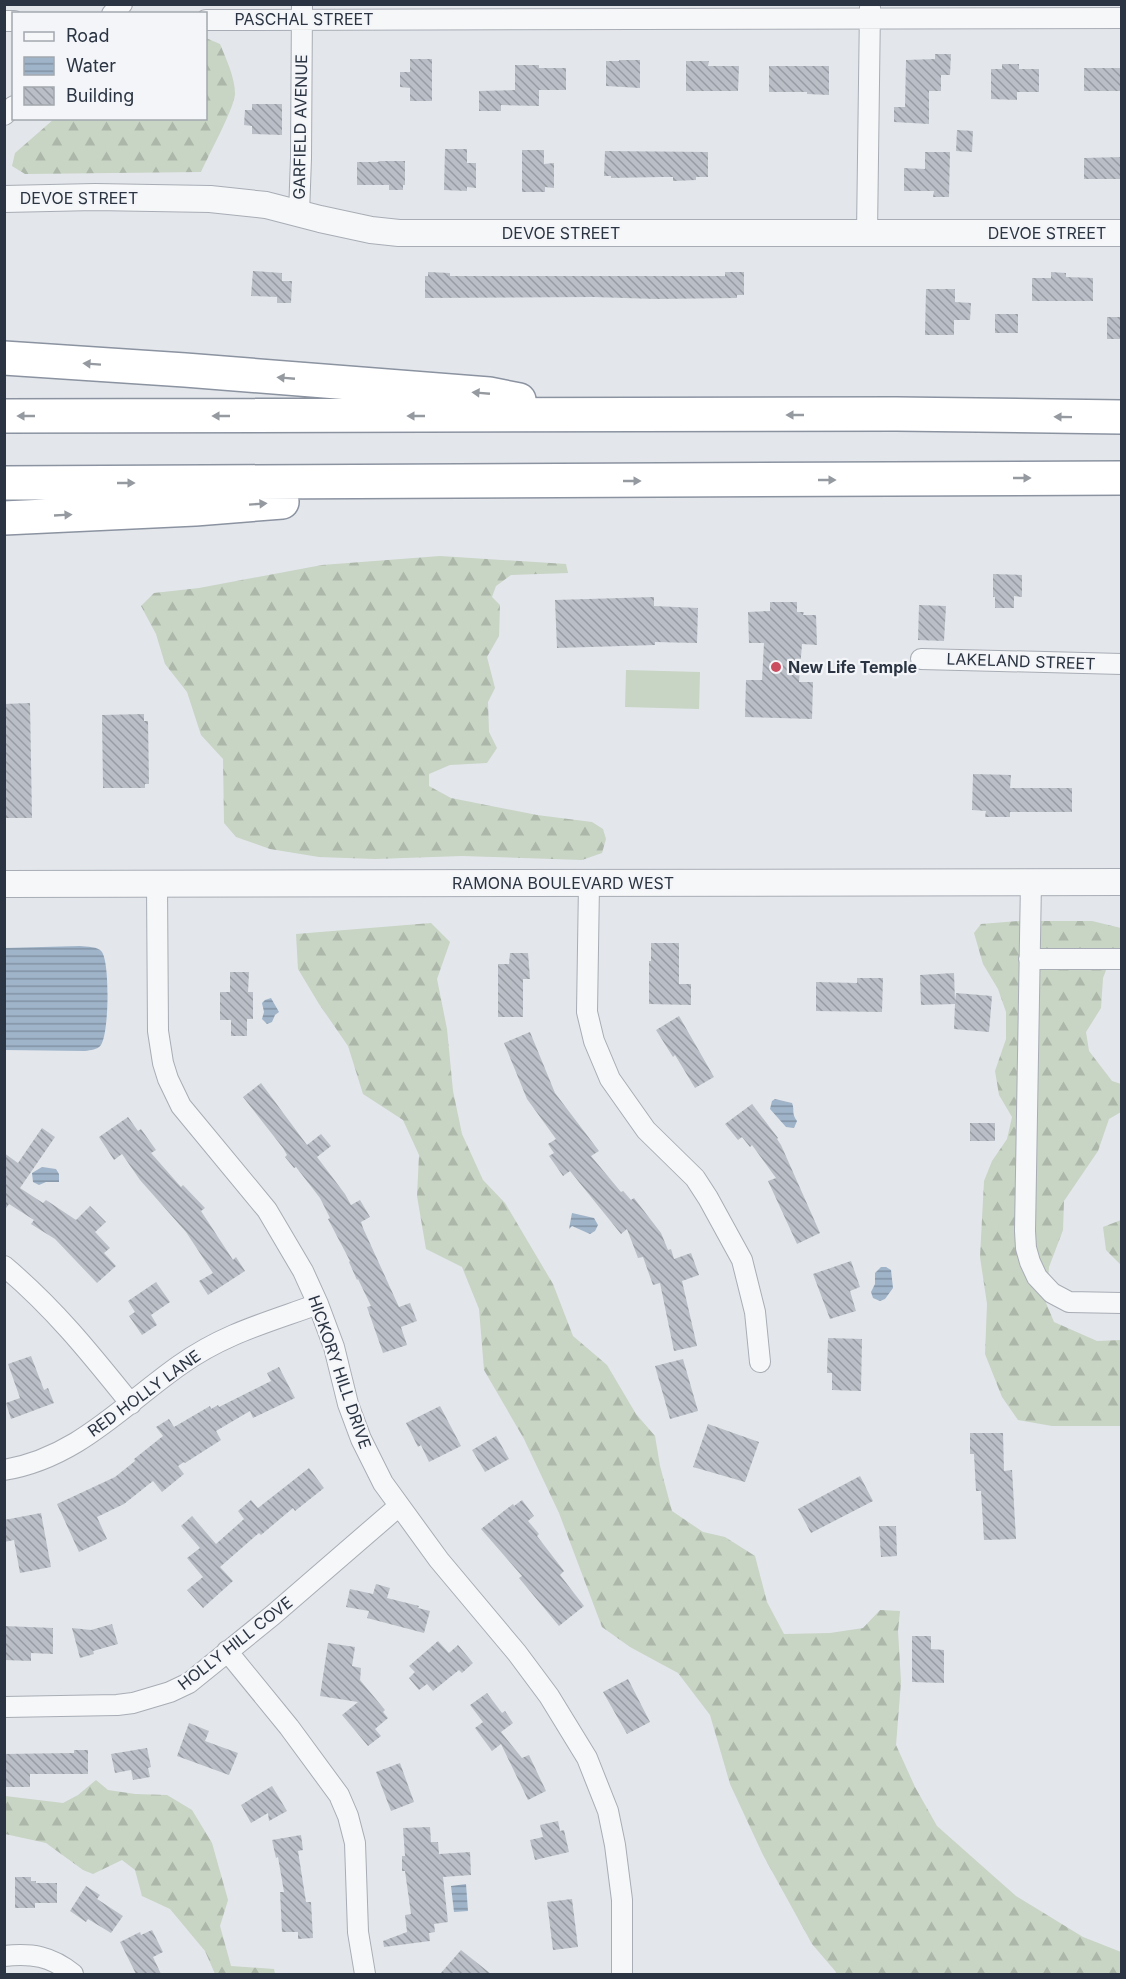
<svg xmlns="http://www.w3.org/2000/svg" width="1126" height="1979" font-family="Inter,sans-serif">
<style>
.green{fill:#c8d4c4}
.forest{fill:url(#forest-firs)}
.water{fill:url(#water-rules)}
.building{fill:url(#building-back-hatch)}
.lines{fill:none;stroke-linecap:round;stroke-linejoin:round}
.minor-casing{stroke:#a8adb5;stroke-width:22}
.tertiary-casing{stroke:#a8adb5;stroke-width:28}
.motorway-casing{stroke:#8b93a1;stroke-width:36}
.minor{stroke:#f6f7f9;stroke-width:20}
.tertiary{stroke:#f6f7f9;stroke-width:26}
.motorway{stroke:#fff;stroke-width:33}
.oneway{fill:#959aa0}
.poi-dot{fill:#ca4d60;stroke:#f3f5f8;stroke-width:2}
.labels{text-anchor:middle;stroke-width:4.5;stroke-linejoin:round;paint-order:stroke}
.street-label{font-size:16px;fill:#2b3442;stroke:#f3f5f8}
.poi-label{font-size:16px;font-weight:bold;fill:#2b3442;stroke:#f3f5f8;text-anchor:start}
</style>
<defs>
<pattern id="forest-firs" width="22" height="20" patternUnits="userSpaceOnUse" patternTransform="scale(1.5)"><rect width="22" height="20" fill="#c8d4c4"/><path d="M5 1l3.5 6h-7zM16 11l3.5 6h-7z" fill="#acb7aa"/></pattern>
<pattern id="water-rules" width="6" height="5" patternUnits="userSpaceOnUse" patternTransform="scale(1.5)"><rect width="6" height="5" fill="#9fb4c9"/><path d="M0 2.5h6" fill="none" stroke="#8293a5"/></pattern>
<pattern id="building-back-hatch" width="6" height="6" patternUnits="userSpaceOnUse" patternTransform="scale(1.5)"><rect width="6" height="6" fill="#babfc7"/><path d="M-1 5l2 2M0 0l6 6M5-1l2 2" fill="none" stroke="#979ca3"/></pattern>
</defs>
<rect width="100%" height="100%" fill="#e3e6eb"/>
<path class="green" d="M626,670L700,672L699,709L625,707Z"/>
<path class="forest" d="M206,38L220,44C226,59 235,77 235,94C234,109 208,156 201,172L25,174L12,166L15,153L54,119L206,118Z
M440,556L566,564L568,573L511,575L496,586L492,597L500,605L499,636L487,657L495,688L488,702L489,732L497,748L487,763L450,765L429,774V786L451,798L537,815L592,822L603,829L606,839L602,853L582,860L462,856L375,859L319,857L270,849L236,837L224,823L223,759L201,735L187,692L165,664L156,634L141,606L154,593L199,588L322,565Z
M1019,921H1092L1121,928V948L1114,949L1103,978L1101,1008L1086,1032L1089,1051L1112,1081L1121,1084V1112L1109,1119L1098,1151L1064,1201L1063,1230L1049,1267L1046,1303L1054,1322L1097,1341L1121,1340V1426H1052L1018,1420L1002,1397L985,1354L987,1304L980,1257L984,1181L992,1161L1007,1139L1012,1117L999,1095L995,1071L1006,1039V1012L998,989L983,964L974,933L981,924Z
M431,923L450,942L437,979L447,1029L453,1091L462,1134L483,1180L505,1203L553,1284L573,1336L607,1365L636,1414L655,1436L660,1466L672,1511L703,1532L725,1537L755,1556L767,1602L784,1634L830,1633L863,1628L880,1610L900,1611L898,1631L901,1682L896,1745L915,1787L937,1826L1016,1896L1083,1937L1121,1952V1974H835L836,1972L812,1944L763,1855L730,1784L710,1715L678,1673L630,1647L602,1627L559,1513L524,1439L484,1370L479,1309L462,1267L426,1249L417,1196L419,1155L403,1120L363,1094L348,1046L319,1004L298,969L296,934Z
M1121,1220V1265L1106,1250L1103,1227Z
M96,1780L108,1790L135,1794L167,1795L192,1810L212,1843L228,1900L220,1926L231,1966L274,1969L275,1974H215L205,1951L170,1909L142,1896L135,1870L122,1860L93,1874L83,1870L46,1843L5,1834V1796L63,1803L78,1795Z"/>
<path class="water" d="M80,946C87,947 98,946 102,952C110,964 109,1033 101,1045C97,1050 91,1050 85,1051L5,1050V948Z
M271,998L279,1012L275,1015L272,1022L267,1024L262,1019L264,1012L262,1003L265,1000Z
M775,1099L792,1103C795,1110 791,1113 797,1121L794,1128L786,1127L770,1109L772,1101Z
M42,1167L56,1169L59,1174V1182H46L39,1185L33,1182L32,1173Z
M572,1213L594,1218L598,1225L595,1231L590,1234L572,1226L569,1229Z
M881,1267H886L891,1270L893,1288L885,1299L880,1301L873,1298L871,1292L875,1284V1273Z
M466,1884L468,1911L454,1912L451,1886Z"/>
<path class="building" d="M935,54H951L950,75H941V91H929V124L894,122V107H905L906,60L935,59Z
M410,59H432V101H410V88L400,87V72H410Z
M619,60H640V88L606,86V61H619Z
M686,61H709L708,66H739L738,91H686Z
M1002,64H1019V69H1039V92H1017V100L991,99V69H1002Z
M515,65H539V68H566V90H539V106L501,105V111H479V91L515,90Z
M769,66H829V95L807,94V92H769Z
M1084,68H1122V91H1084Z
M252,104H282V135L252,134V126L244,125L245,110H252Z
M957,130L973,131L972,152L956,151Z
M445,149H467V163H476V188L467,187V191L444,190Z
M522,150H544V164L554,163V188L545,187V192H522Z
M605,151L708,152V177H696V180L673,181V177H661L611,178V176H604Z
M925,152H950L949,197H933L934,191H904V168L925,169Z
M1122,157V179H1084V158Z
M379,161H405V185H403V190H389V185H357V162H378Z
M253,271L282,273V281H292L291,303H277V297L251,296Z
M428,272L450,273V276H725V272H744V295H737V298L656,299L594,297L425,298V276H428Z
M1051,272L1066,273V277L1093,278V301H1032V278H1051Z
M926,289H955V302L971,303L970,320H954V335H925Z
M995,314H1018V333H995Z
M1107,317H1122V339H1107Z
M993,574L1022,575V597L1014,596V608H995V597H993Z
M654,597V606L698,608L697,643L655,642V645L557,648L555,600Z
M770,602H797V612H804L803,615H816L817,645L802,644L799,682H813L812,719L745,717L746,680H762L764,643H749L748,612L770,611Z
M919,605L946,606L944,641L918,640Z
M30,703L32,818H4V704Z
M144,714V721H148L149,784H145V788H103L102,715Z
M973,774L1011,775L1010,788H1072V812H1010V817H985L986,811L972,810Z
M651,943H679V984H691V1005L649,1004V961H651Z
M510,953H528L530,979H523V1017H498V964H509Z
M230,972H249L248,992H253V1019H247V1036H231V1020H220V992H230Z
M954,973L955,1002L956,993L992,996L989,1032L954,1029L955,1004L921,1005L920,975Z
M857,978H883L882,1012L816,1011V982L857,983Z
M679,1016L714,1077L695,1088L675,1055L673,1057L656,1030Z
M530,1032L555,1093L599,1151L591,1156L621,1192L623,1191L631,1200L634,1198L661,1233L668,1250L671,1249L674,1259L691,1253L699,1275L682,1281L697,1346L674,1351L660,1283L653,1285L643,1257L638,1258L627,1229L621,1234L570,1171L563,1176L549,1156L554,1153L548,1144L556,1139L527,1099L504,1043Z
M261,1083L307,1145L321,1134L331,1146L317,1157L345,1194L351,1205L360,1200L370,1217L361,1222L363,1228L399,1307L410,1303L417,1321L401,1327L407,1345L383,1353L367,1307L371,1306L358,1279L357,1280L349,1262L350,1261L328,1219L330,1218L320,1198L296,1167L294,1168L285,1157L287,1155L283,1148L243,1097Z
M752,1104L778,1138L777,1139L781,1145L820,1233L797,1244L768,1181L776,1178L752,1145L750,1147L742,1137L738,1140L725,1124Z
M128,1117L138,1131L141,1129L156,1150L151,1153L181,1187L183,1185L205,1208L201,1211L233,1260L236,1257L245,1271L208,1295L199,1281L213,1273L186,1232L140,1180L122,1154L114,1160L99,1137Z
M970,1123H995V1141H970Z
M42,1128L55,1137L20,1188L43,1203L46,1200L76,1220L90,1206L106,1222L95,1232L110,1248L104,1253L116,1266L97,1283L55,1239L31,1224L34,1220L9,1204L4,1211V1153L18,1163Z
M851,1261L860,1287L850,1291L856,1311L830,1319L813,1274Z
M156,1282L170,1302L151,1315L157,1325L142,1335L129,1316L135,1312L128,1301Z
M828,1338L862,1339L861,1391L832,1390V1373H827Z
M31,1356L44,1390L48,1388L54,1403L11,1419L6,1403L20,1398L8,1364Z
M683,1359L698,1411L670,1419L655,1366Z
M279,1367L295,1398L253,1418L250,1411L216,1431L221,1440L185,1463L184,1462L178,1466L184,1474L162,1492L153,1481L124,1504L97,1517L107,1539L79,1552L57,1504L115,1477L135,1461L134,1459L163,1436L156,1427L169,1419L174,1427L210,1406L211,1409L218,1405L219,1407L271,1381L267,1373Z
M440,1406L461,1446L429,1462L421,1445L418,1447L406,1423Z
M708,1424L759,1442L745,1482L693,1467Z
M970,1433H1003L1004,1471L1012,1470L1016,1539L984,1540L981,1491H976L974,1454H970Z
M496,1436L509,1459L485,1472L472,1450Z
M309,1468L324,1488L295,1511L293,1508L261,1535L259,1533L220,1567L233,1581L203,1608L187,1590L203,1577L187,1558L200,1548L181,1526L192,1516L216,1544L244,1519L238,1511L251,1500L258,1508Z
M860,1476L873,1501L811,1533L798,1509Z
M522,1500L534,1516L528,1521L539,1534L537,1536L564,1571L560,1575L584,1606L559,1626L519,1578L522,1576L481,1529L513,1504L514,1506Z
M41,1513L51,1567L20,1573L14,1540L4,1542V1520Z
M879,1526H896L897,1556L881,1557Z
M376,1584L390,1588L387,1598L419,1606L418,1608L430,1611L424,1633L367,1618L369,1611L346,1607L350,1589L373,1594Z
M112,1624L118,1644L93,1651L94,1654L80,1658L72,1628L91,1630Z
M4,1626L53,1628V1654L31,1653V1661L4,1660Z
M912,1636H931V1649L944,1650V1683L912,1682Z
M438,1641L449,1653L458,1645L473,1663L462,1673L459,1670L433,1691L427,1684L419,1690L409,1678L415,1672L409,1666Z
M328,1643L355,1647L352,1666L361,1668L360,1680L385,1710L383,1712L388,1718L375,1729L381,1736L368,1746L342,1715L358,1702L320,1696Z
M628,1679L650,1722L627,1734L603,1692Z
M487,1693L502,1713L505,1711L513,1723L501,1732L522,1758L529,1755L546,1791L528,1800L501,1744L492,1751L475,1728L483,1722L470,1705Z
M189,1723L209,1731L205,1741L238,1753L229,1775L177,1756Z
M147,1748L151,1767L148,1768L150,1777L133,1780L131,1770L115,1773L111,1754Z
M74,1750H88V1774H30V1787H4V1754L74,1753Z
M400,1763L414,1802L391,1811L376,1772Z
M272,1786L287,1811L269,1821L268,1813L251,1823L241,1805Z
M558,1821L560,1831L564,1830L569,1852L535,1860L530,1840L543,1837L540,1825Z
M430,1827L431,1842H438L439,1854L470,1852L471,1875L443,1877L448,1922L434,1924L435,1932L429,1933L430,1941L384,1947L383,1941L407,1932L405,1915L411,1914L405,1871H402V1856H405L403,1828Z
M301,1835L303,1850L298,1851L306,1902H311L313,1938L298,1939V1932H282L280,1892H284L278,1857L276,1858L272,1840Z
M15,1877H31V1881H36V1883H57V1903H35V1908H15Z
M86,1886L100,1895L97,1899L123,1916L111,1933L88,1919L86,1922L70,1911Z
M572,1899L578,1947L553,1950L547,1902Z
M152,1930L163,1952L153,1957L161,1974H136L120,1942L140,1932L141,1935Z
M461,1950L491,1974H440Z"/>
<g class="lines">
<g class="minor-casing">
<path id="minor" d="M112,14L122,4
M206,20L1122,18
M4,21H14
M4,115L14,106
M299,214L301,158L302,4
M867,233L870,7
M921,659L1122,664
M1031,881L1025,1231L1026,1248L1030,1262L1037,1277L1052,1293L1069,1302L1122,1303
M157,884L158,1031L163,1063L168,1079L181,1106L267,1210L303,1271L318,1304L334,1347L348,1404L361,1439L383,1483L439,1560L517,1653L549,1696L587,1758L608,1811L615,1845L622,1900V1974
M589,884L587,1012L594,1041L610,1079L646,1130L695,1178L708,1198L742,1260L755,1312L760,1362
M1029,959H1122
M4,1266C54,1308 90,1353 131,1404
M4,1470C77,1458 123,1405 180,1365C225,1333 269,1322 318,1304
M227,1651L289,1727L339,1795L348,1816L355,1843L358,1932L365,1974
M4,1707L117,1705L133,1703L170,1692L189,1683L273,1615L399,1506
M4,1956C32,1953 51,1956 73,1974"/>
</g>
<g class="tertiary-casing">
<path id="tertiary" d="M4,199L95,197L210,199L266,205L320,219L371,230L399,233H1122
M4,884L1122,882"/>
</g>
<g class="motorway-casing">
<path id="motorway" d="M4,358L185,370L489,394L519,400
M4,416L896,414L1122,417
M4,483L1122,478
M4,518L195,509L282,502"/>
</g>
<use href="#minor" class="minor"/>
<use href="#tertiary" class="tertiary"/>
<use href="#motorway" class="motorway"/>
</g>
<defs><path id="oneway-solid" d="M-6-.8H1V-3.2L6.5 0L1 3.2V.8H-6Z" transform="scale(1.5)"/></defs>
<g class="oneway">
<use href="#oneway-solid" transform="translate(92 364) rotate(-176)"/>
<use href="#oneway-solid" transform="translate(286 378) rotate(-175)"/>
<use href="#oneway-solid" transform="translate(481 393) rotate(-175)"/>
<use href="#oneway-solid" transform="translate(795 415) rotate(180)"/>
<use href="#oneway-solid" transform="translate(26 416) rotate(180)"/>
<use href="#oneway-solid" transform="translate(221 416) rotate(180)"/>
<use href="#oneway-solid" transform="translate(416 416) rotate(180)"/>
<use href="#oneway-solid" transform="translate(1063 417) rotate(-179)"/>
<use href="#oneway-solid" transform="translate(1022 478)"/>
<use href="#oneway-solid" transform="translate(827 480)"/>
<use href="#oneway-solid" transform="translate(632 481)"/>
<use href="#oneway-solid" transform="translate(126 483)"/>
<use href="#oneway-solid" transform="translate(258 504) rotate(-4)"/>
<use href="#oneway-solid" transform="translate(63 515) rotate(-3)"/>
</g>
<circle class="poi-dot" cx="776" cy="667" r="6"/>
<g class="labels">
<g class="street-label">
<text x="304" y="25">PASCHAL STREET</text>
<text transform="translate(300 127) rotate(-89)" y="6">GARFIELD AVENUE</text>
<text x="79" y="204">DEVOE STREET</text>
<text x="561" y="239">DEVOE STREET</text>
<text x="1047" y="239">DEVOE STREET</text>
<text transform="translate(1021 661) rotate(2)" y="6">LAKELAND STREET</text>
<text x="563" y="889">RAMONA BOULEVARD WEST</text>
<text transform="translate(340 1372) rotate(71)" y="6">HICKORY HILL DRIVE</text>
<text transform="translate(144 1393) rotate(-36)" y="6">RED HOLLY LANE</text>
<text transform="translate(235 1643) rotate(-38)" y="6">HOLLY HILL COVE</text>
</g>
<g class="poi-label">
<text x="788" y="673">New Life Temple</text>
</g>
</g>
<rect width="1126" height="1979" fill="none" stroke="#2b3442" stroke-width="12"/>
<rect x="12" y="12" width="195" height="108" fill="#f3f5f8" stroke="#a3a8af" stroke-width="1.5"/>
<rect x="24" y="32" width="30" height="9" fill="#f6f7f9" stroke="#a3a8af" stroke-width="1.5"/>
<text x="66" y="42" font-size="18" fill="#2b3442">Road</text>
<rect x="24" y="57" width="30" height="18" fill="url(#water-rules)" stroke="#a3a8af" stroke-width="1.5"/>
<text x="66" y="72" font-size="18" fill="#2b3442">Water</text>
<rect x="24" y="87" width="30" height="18" fill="url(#building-back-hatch)" stroke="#a3a8af" stroke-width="1.5"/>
<text x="66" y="102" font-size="18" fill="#2b3442">Building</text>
</svg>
